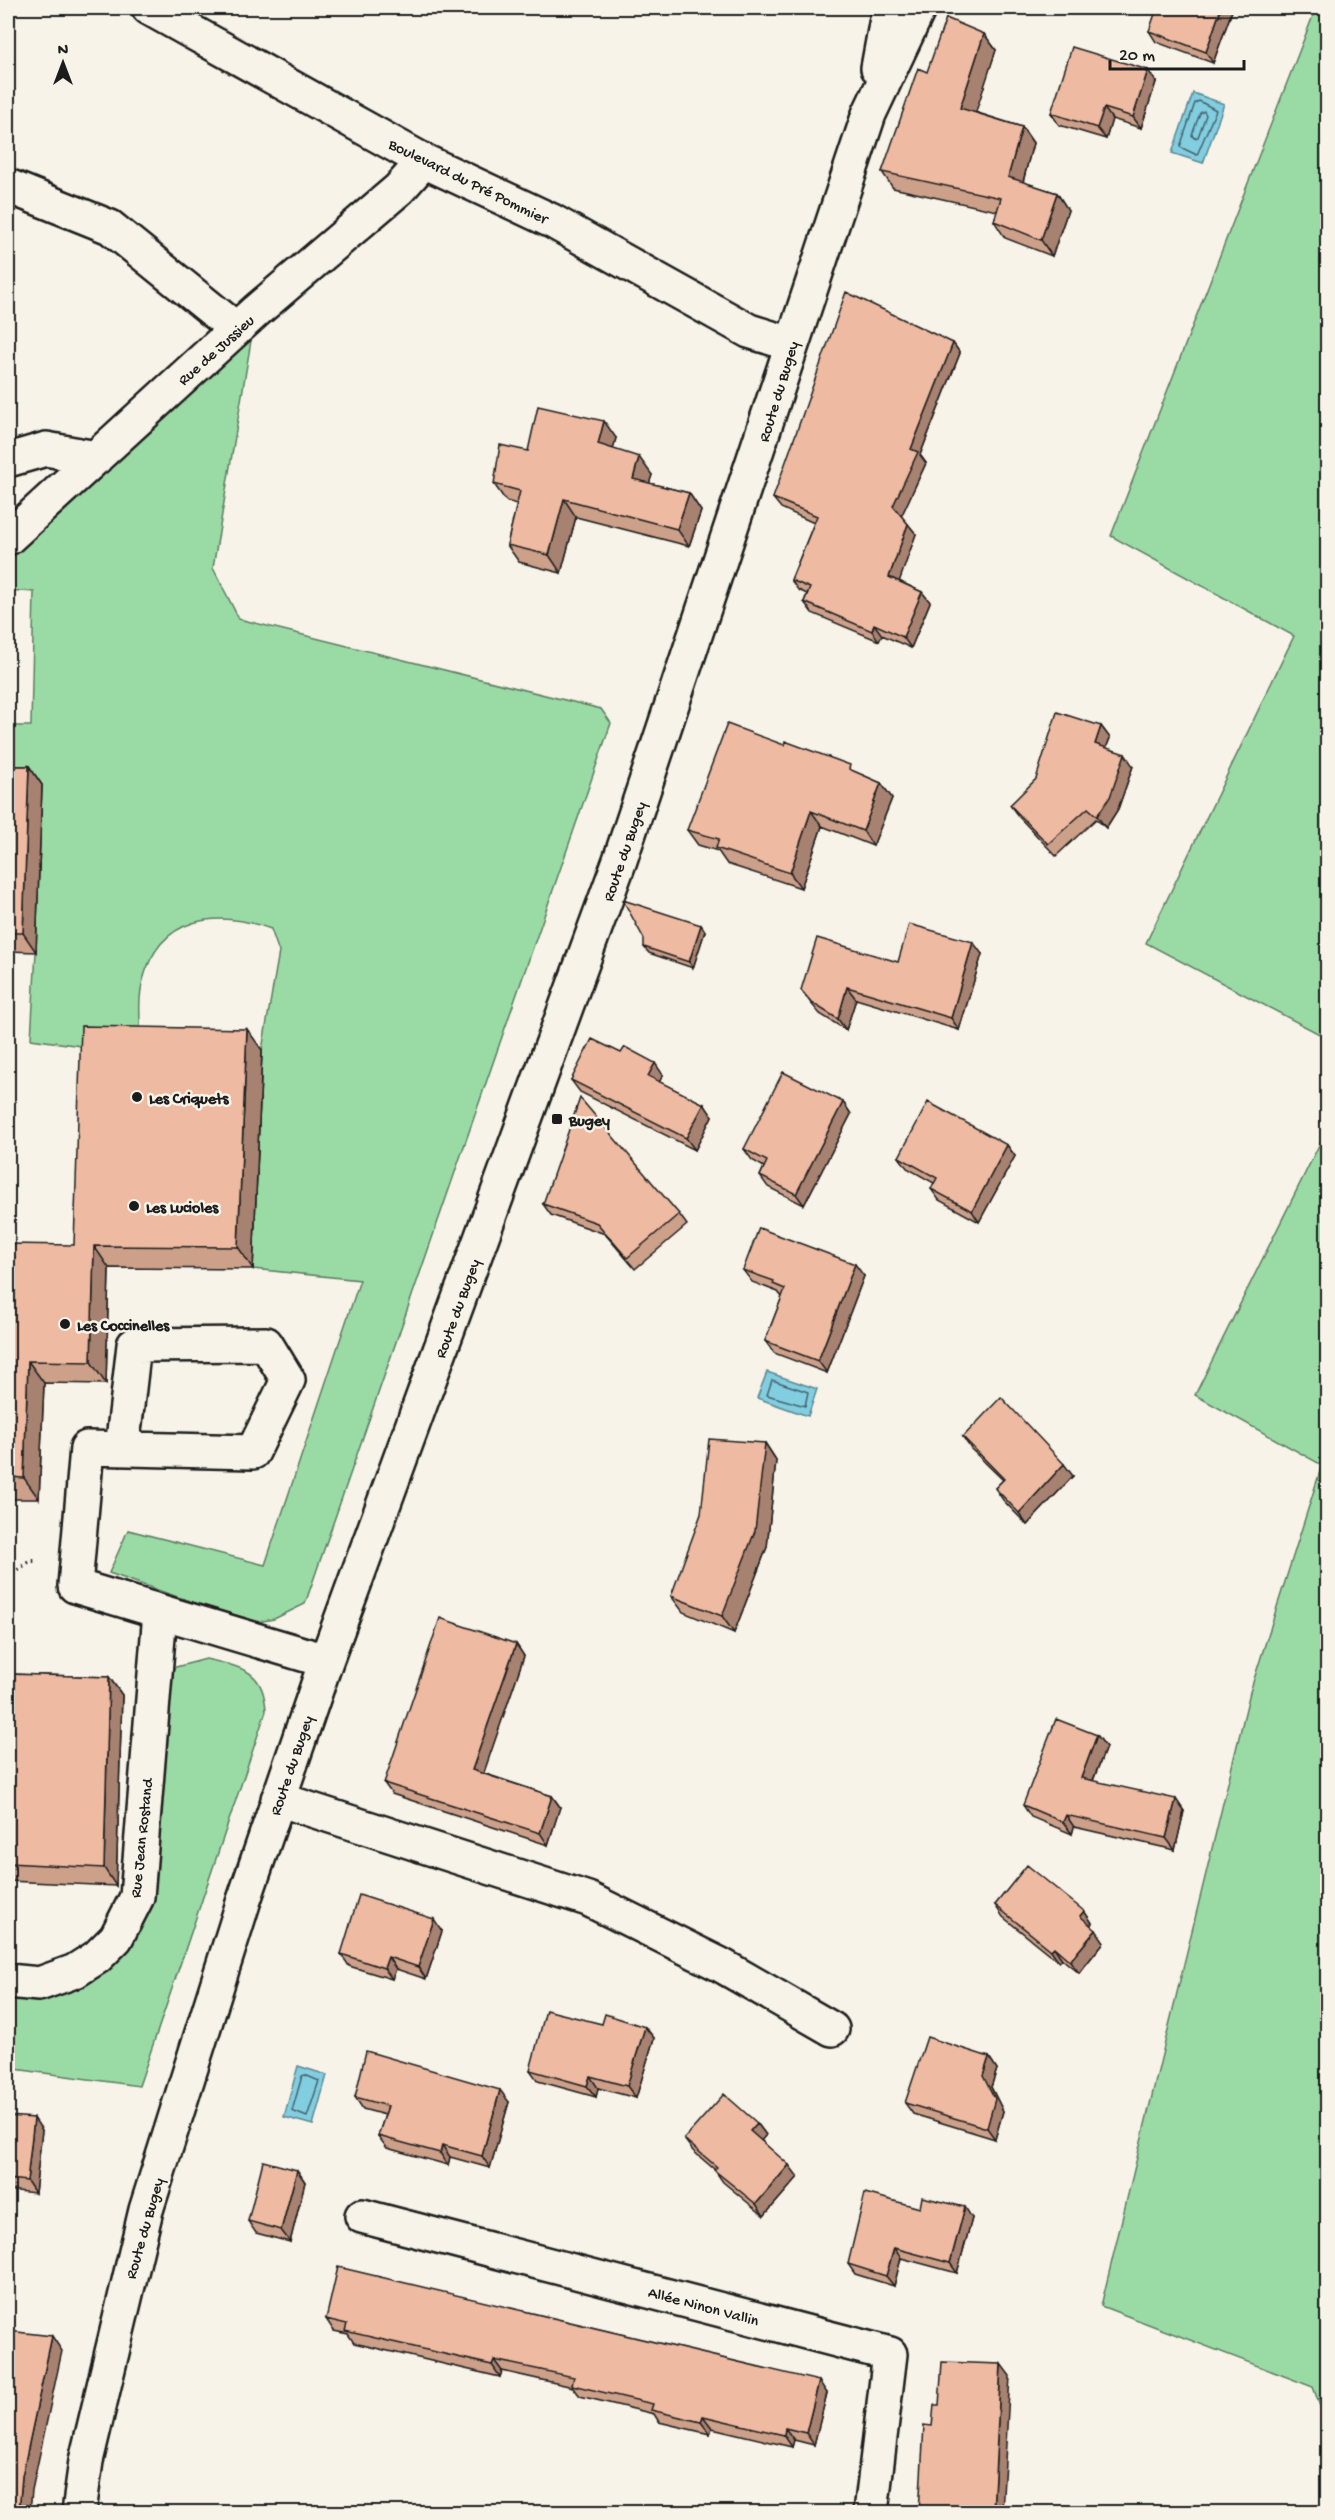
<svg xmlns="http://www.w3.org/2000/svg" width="1335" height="2520" font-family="'Gochi Hand',sans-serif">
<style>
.green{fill:#9adba5;stroke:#5b7c60;stroke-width:1.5}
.water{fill:#82cee1;stroke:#598792;stroke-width:1.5}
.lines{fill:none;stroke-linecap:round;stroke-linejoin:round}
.shore{stroke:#45636b;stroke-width:1.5}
.minor-casing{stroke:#1c1c1c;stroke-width:38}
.path{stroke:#1c1c1c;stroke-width:4;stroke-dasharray:1.5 4.5;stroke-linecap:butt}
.minor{stroke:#f7f3e8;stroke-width:33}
.wall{fill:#cda08a;stroke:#1c1c1c;stroke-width:1.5}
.shaded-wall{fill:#a78271;stroke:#1c1c1c;stroke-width:1.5}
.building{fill:#eebaa1;stroke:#1c1c1c;stroke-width:1.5}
.poi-dot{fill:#1c1c1c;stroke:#f7f3e8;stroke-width:2}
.labels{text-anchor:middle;stroke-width:5;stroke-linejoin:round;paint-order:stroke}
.street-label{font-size:16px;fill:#1c1c1c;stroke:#f7f3e8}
.poi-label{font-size:16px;font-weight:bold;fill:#1c1c1c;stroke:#f7f3e8;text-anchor:start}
</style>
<rect width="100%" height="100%" fill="#f7f3e8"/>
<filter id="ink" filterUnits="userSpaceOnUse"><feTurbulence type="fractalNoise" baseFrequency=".0167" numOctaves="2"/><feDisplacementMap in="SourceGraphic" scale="12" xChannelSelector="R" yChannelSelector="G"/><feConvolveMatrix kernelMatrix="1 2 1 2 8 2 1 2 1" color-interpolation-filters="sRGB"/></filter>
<g filter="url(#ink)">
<path class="green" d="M1316,8H1328L1327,1038L1146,943L1294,636L1111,536Z
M256,311L213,568L239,619L601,709L611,723L305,1604L274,1619L252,1623L109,1573L128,1530L265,1565L360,1280L253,1269L262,1050L279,952L271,929C216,909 160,916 143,980C137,1001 141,1028 141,1049L96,1048L31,1039L36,952L8,785V726H31L34,592L8,590V538Z
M1327,1129V2425L1313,2387L1101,2306L1250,1692L1322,1465L1195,1395Z
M206,1659C242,1668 264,1669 266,1711L139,2086L8,2068V1981L116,1938L155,1682L176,1667Z"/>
<path class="water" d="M1193,93L1224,104L1203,163L1172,153Z
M767,1372L817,1389L808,1416L757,1398Z
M298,2066L327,2075L313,2125L284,2117Z"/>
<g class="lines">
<path class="shore" d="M1199,101L1216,110L1197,155L1180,147L1195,103Z
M1204,111L1206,115L1198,137L1194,138L1192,135L1200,113Z
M772,1380L808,1392L805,1406L767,1395Z
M305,2075L319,2081L307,2117L292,2111L302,2076Z"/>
<g class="minor-casing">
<path id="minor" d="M149,8L424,161L552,221L749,331L791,344
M878,68L889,8
M8,186L110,227L236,329
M8,460L46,449L96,458
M8,538L256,311L399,189L424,161
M122,1449L134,1345L266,1344L288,1380L253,1452L87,1448L75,1586L326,1661
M278,1799L588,1899L721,1965L832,2029
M8,1981L39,1984L75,1971L97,1957L116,1938L137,1897L160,1612
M362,2216L890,2354L871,2512
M79,2512L86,2461L146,2210L244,1900L326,1661L620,860L869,114L919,8"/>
</g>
<path class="path" d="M8,1577L30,1561H37"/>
<use href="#minor" class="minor"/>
</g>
<path class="wall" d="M1233,8L1213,63L1156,42L1149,31Z
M984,34L996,50L975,112L1022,127L1033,143L1023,182L1057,193L1068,210L1052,256L1005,238L994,221L997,211L893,188L882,172L927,72Z
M1156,82L1141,128L1112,119L1106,139L1059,125L1051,113Z
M953,343L960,353L920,455L926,463L901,516L916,534L899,581L922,592L930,602L911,648L882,635L879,641L812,613L804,602L807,594L798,590L791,580L814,523L781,508L773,498Z
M616,438L613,449L652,475L649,483L689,493L701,511L689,546L576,517L561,573L519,562L507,545L517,504L506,501L494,484L528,451Z
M1101,726L1110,738L1106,748L1133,766L1118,809L1106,828L1096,819L1056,856L1018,816L1010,805Z
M8,766H29L42,785L36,952L8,951Z
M855,772L881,783L892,798L873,846L822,826L801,888L727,864L718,851L698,845L687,830Z
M701,925L705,931L693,968L649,953L644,947Z
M982,954L959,1030L856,999L846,1030L820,1014L810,1002L801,990L898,962Z
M262,1050L253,1269L109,1268L106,1384L44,1383L39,1499H8V1286L74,1245Z
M663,1075L659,1082L704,1104L712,1116L695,1150L580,1092L571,1080Z
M843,1102L851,1114L804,1205L768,1187L760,1176L764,1167L752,1160L744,1149Z
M1007,1145L1015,1156L979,1222L939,1200L931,1189L934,1183L907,1168L899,1157Z
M543,1204L679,1214L687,1225L635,1269L605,1234L551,1215Z
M743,1270L864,1276L827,1373L774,1353L765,1341L782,1297L778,1292L752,1282Z
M963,1437L1073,1476L1027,1525L1003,1500L995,1488L1003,1480L971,1449Z
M765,1443L776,1460L767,1547L734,1633L683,1612L671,1596Z
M516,1644L524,1656L483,1773L552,1796L560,1807L548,1845L392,1794L384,1783Z
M8,1674L109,1677L122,1695L116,1886L8,1881Z
M1097,1735L1106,1747L1093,1781L1184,1811L1175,1850L1074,1827L1072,1834L1031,1817L1023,1805Z
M995,1905L1084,1911L1092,1923L1090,1925L1104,1942L1079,1973L1062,1959L1059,1962L1003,1917Z
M442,1931L426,1979L396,1969L392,1979L349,1966L341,1954Z
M602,2024L645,2027L654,2038L636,2098L598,2088L596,2097L538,2081L530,2070Z
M989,2057L997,2069L991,2087L1003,2111L995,2139L913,2114L905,2103Z
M355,2097L509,2102L490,2168L450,2157L448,2165L387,2148L378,2136L385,2115L363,2109Z
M8,2116L42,2130L35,2193L8,2190Z
M757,2123L766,2135L761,2140L798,2177L764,2216L723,2182L714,2169L693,2151L684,2139Z
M297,2170L305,2182L290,2242L256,2233L248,2221Z
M920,2208L972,2218L957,2273L901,2258L894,2286L855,2274L848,2264Z
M326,2319L827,2393L814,2445L794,2440L792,2447L712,2428L710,2434L659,2422L654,2414L580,2396L573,2387L502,2371L500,2377L354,2343L348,2334L334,2331Z"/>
<path class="shaded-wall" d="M1221,8H1233L1213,63L1206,52Z
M984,34L996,50L972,124L960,108Z
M1148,70L1156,82L1141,128L1133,117Z
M1104,108L1112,119L1106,139L1097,128Z
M1022,127L1033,143L1020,193L1008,177Z
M1057,193L1068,210L1052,256L1041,240Z
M953,343L960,353L920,455L926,463L901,517L893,506L911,449Z
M604,421L616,438L610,461L598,444Z
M639,457L652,475L645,496L633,479Z
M689,493L701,511L689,546L677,529Z
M564,499L576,517L561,573L549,555Z
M908,524L916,534L897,588L889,577Z
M922,592L930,602L911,648L903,637Z
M874,624L882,635L879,641L872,631Z
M1101,726L1110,738L1103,756L1095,744Z
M1125,754L1133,766L1118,809L1106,828L1097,816Z
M29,766L42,785L36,952L23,933Z
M881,783L892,798L873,846L863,831Z
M811,811L822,826L801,888L790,873Z
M701,925L705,931L693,968L689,962Z
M973,942L982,954L959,1030L951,1018Z
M847,987L856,999L846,1030L838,1019Z
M247,1029L262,1050L253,1269L238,1247Z
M655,1063L663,1075L656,1088L648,1076Z
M843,1102L851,1114L804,1205L796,1194Z
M704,1104L712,1116L695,1150L686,1138Z
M1007,1145L1015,1156L979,1222L972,1211Z
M94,1246L109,1268L106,1384L91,1362Z
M855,1264L864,1276L827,1373L818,1361Z
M28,1361L44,1383L39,1499L24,1478Z
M765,1443L776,1460L767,1547L734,1633L722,1616Z
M1064,1464L1073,1476L1027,1525L1019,1513Z
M516,1644L524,1656L481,1781L472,1770Z
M109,1677L122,1695L116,1886L104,1868Z
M1097,1735L1106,1747L1089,1790L1081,1778Z
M552,1796L560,1807L548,1845L540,1833Z
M1176,1799L1184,1811L1175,1850L1166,1838Z
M1066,1815L1074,1827L1072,1834L1063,1822Z
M1084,1911L1092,1923L1088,1928L1080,1916Z
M434,1919L442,1931L426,1979L418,1967Z
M1096,1930L1104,1942L1079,1973L1070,1961Z
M1054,1947L1062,1959L1059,1962L1051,1950Z
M388,1957L396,1969L392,1979L384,1968Z
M645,2027L654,2038L636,2098L627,2086Z
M989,2057L997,2069L991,2087L1003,2111L995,2139L987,2128L983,2076Z
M590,2076L598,2088L596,2097L587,2086Z
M500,2090L509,2102L490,2168L482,2156Z
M34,2118L42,2130L35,2193L27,2181Z
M757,2123L766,2135L759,2143L750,2131Z
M442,2145L450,2157L448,2165L440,2153Z
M789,2165L798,2177L764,2216L756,2204Z
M297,2170L305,2182L290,2242L281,2230Z
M965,2207L972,2218L957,2273L950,2263Z
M894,2248L901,2258L894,2286L886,2276Z
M52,2336L62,2351L32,2490L30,2512H19L22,2476Z
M494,2360L502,2371L500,2377L492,2365Z
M1001,2364L1010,2376L1002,2512H993Z
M819,2381L827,2393L814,2445L806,2433Z
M703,2416L712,2428L710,2434L701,2422Z
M785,2428L794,2440L792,2447L784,2435Z"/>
<path class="building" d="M1157,8H1221L1206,52L1149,31Z
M946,18L984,34L960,108L1022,127L1008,177L1057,193L1041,240L994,221L1001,198L882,172L918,68L927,72Z
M1072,47L1148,70L1133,117L1104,108L1097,128L1051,113Z
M846,292L953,343L911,449L918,452L893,506L908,524L889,577L922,592L903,637L874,624L872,631L804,602L810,588L791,580L817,516L773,498Z
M538,406L604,421L598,444L639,457L633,479L689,493L677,529L564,499L549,555L507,545L520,491L494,484L500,445L528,451Z
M1057,712L1101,726L1095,744L1125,754L1110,797L1097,816L1088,808L1048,844L1010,805L1036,779Z
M727,724L784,745L785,741L850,765L849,769L881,783L863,831L811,811L790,873L716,848L719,839L687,830Z
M8,766H29L23,933H8Z
M623,900L701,925L689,962L644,947V939Z
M909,924L973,942L951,1018L847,987L838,1019L812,1003L801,990L817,938L898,962Z
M81,1026L247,1029L238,1247L94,1246L91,1362L28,1361L24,1478L8,1477V1244L74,1245Z
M592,1039L621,1053L625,1047L655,1063L648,1076L704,1104L686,1138L571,1080Z
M783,1072L843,1102L796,1194L760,1176L767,1161L744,1149Z
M580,1098L679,1214L627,1258L597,1223L543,1204Z
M928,1102L1007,1145L972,1211L931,1189L937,1178L899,1157Z
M759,1228L855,1264L818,1361L765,1341L785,1289L773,1284L774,1281L743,1270Z
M1001,1397L1064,1464L1019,1513L995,1488L1004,1479L963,1437Z
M709,1439L765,1443L755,1531L722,1616L671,1596L701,1514Z
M440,1618L516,1644L472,1770L552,1796L540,1833L384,1783Z
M8,1674L109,1677L104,1868L8,1863Z
M1056,1719L1097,1735L1081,1778L1176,1799L1166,1838L1066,1815L1063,1822L1023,1805Z
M1027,1865L1084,1911L1080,1916L1096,1930L1070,1961L1054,1947L1051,1950L995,1905Z
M359,1895L434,1919L418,1967L388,1957L384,1968L341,1954Z
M546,2010L602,2024L605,2014L645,2027L627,2086L590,2076L587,2086L530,2070Z
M927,2037L989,2057L983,2076L995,2099L987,2128L905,2103Z
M366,2051L500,2090L482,2156L442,2145L440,2153L378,2136L388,2106L355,2097Z
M724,2094L757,2123L750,2131L789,2165L756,2204L714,2170L717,2167L684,2139Z
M8,2116L34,2118L27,2181L8,2179Z
M263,2161L297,2170L281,2230L248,2221Z
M865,2193L920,2208L922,2197L965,2207L950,2263L894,2248L886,2276L848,2264Z
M338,2267L819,2381L806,2433L785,2428L784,2435L703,2416L701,2422L651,2410L653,2404L572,2385L574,2377L494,2360L492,2365L345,2331L347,2324L326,2319Z
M8,2331L52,2336L22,2476L19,2512H8Z
M942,2362L1001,2364L993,2512H919L924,2425L932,2426L934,2405H939Z"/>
</g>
<g class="poi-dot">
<circle cx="137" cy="1097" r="6"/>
<rect x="551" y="1113" width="12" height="12" rx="3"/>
<circle cx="134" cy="1206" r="6"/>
<circle cx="65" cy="1324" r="6"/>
</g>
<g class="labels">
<g class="street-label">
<text transform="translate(469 180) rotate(26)" y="6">Boulevard du Pré Pommier</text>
<text transform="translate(215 349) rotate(-42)" y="6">Rue de Jussieu</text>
<text transform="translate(777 391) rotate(-73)" y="6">Route du Bugey</text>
<text transform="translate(623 851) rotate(-71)" y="6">Route du Bugey</text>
<text transform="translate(456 1308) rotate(-70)" y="6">Route du Bugey</text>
<text transform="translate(290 1765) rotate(-71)" y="6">Route du Bugey</text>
<text transform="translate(140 1838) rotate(-84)" y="6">Rue Jean Rostand</text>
<text transform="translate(143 2228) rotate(-74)" y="6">Route du Bugey</text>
<text transform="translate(704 2305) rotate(15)" y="6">Allée Ninon Vallin</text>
</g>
<g class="poi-label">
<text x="149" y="1103">Les Criquets</text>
<text x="569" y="1125">Bugey</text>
<text x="146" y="1212">Les Lucioles</text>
<text x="77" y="1330">Les Coccinelles</text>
</g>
</g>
<rect width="1335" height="2520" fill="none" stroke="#f7f3e8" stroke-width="30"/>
<rect x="15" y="15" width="1305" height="2490" fill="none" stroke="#1c1c1c" stroke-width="2" filter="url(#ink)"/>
<g transform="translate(63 63)" stroke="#f7f3e8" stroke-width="4.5" paint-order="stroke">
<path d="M0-4.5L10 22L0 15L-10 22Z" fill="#1c1c1c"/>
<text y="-9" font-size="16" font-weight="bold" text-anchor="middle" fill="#1c1c1c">N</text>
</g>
<path d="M1110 60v9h134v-9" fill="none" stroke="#1c1c1c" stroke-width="3"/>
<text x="1119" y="60" font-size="18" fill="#1c1c1c" stroke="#f7f3e8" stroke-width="4.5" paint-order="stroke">20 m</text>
</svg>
